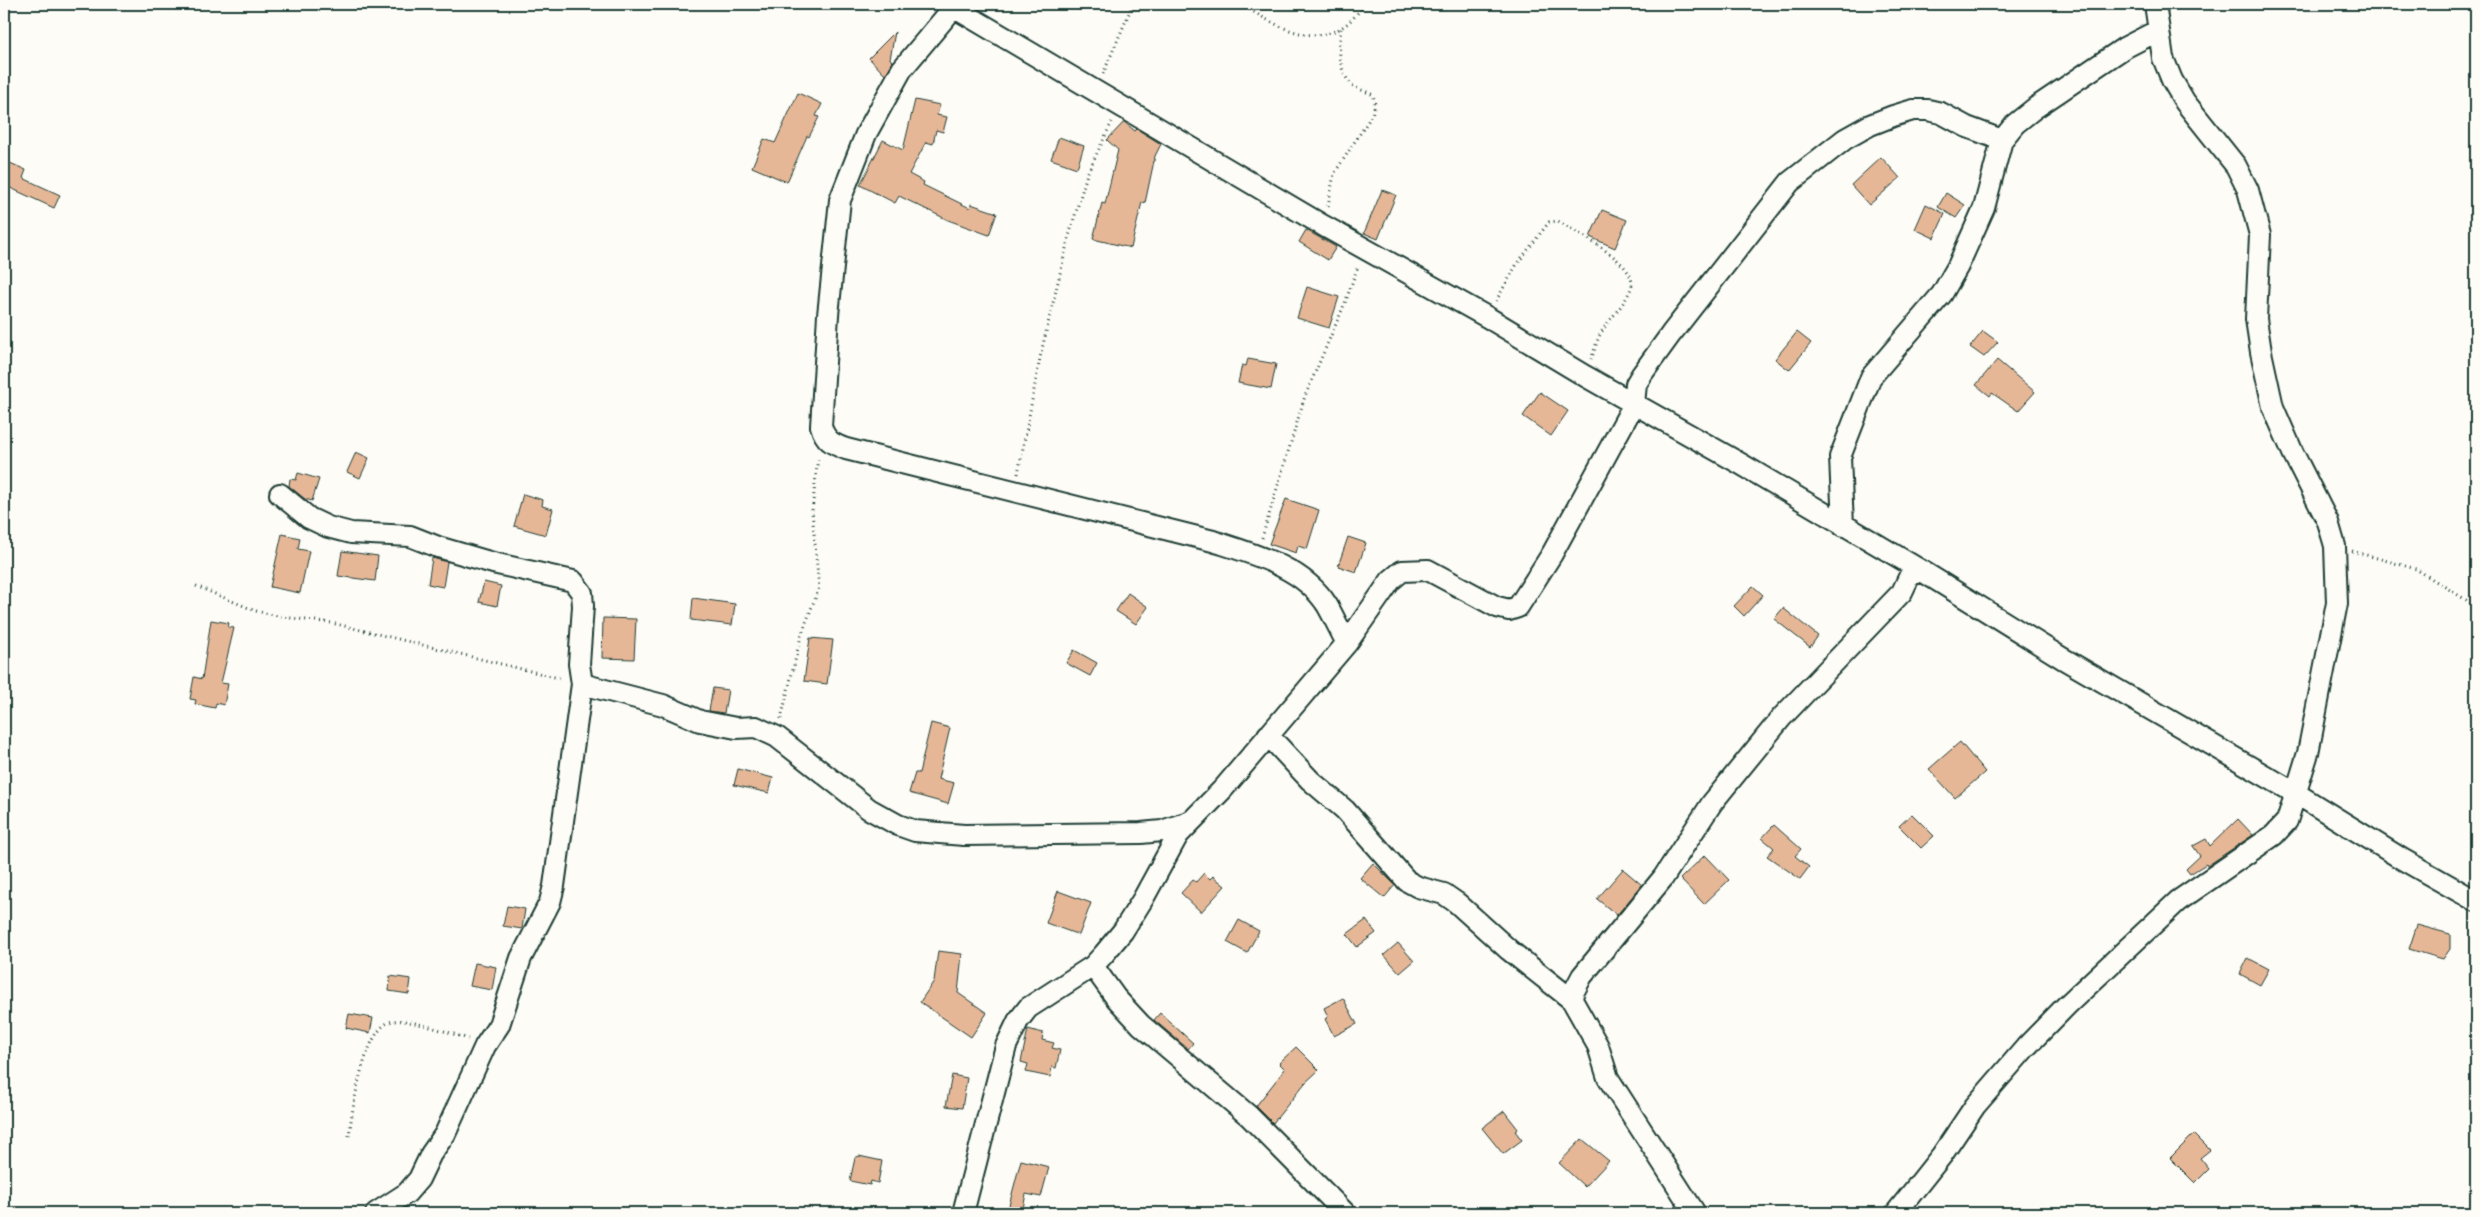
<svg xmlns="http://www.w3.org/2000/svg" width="2480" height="1217" font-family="Delius,sans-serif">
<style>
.building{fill:#e6b797;stroke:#1f3d34}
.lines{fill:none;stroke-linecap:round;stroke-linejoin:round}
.minor-casing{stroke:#1f3d34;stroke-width:24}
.path{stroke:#1f3d34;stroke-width:3;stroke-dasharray:1 4;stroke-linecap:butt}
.minor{stroke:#fdfcf7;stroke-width:20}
</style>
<rect width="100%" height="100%" fill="#fdfcf7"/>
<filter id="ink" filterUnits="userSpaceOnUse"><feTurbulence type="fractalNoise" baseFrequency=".02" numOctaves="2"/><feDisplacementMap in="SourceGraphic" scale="10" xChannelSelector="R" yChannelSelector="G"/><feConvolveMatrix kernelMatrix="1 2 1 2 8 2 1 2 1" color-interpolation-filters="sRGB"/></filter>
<g filter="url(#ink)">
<path class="building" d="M895,32L890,59L893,62L885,75L869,58Z
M798,93L822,104L816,116L819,117L809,137L807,136L787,182L752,167L764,139L775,143Z
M915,100L940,105L937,115L947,117L943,132L936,130L933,144L926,142L909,174L924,182L923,185L970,208L971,204L997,213L989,235L948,220L899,196L895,203L860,185L883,140L903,150Z
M1124,122L1135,131L1137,129L1161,144L1155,156L1145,203L1142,202L1131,248L1093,239L1102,203L1105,204L1118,150L1107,140Z
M1059,137L1084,146L1077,168L1051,159Z
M1881,157L1900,178L1869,205L1851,185Z
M10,163L26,170L23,178L60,195L54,208L4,185V177Z
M1382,190L1396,195L1378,239L1364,233Z
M1946,193L1965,205L1956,218L1938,207Z
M1926,204L1945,214L1934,238L1915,229Z
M1602,210L1627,220L1615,248L1590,237Z
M1306,230L1336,247L1328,260L1299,242Z
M1307,287L1339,297L1329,328L1297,318Z
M1983,331L1998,342L1984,357L1970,347Z
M1797,332L1811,343L1789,370L1775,359Z
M1248,359L1276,364L1271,389L1238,383L1242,365L1246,366Z
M1997,360L2035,392L2018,411L1992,393L1990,396L1976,385Z
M1540,392L1568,411L1551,436L1523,416Z
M356,452L369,458L360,478L347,472Z
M298,473L319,479L312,501L305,499L289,486L290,479L296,480Z
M523,494L543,500L542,506L553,509L546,535L514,526Z
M1286,499L1319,510L1307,549L1298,546L1296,553L1269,544Z
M282,534L300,538L298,549L309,551L300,593L270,587Z
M1348,537L1366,543L1356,572L1338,566Z
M342,551L378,556L375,581L338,576Z
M432,558L447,562L443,587L428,584Z
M484,582L501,586L497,606L479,602Z
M1753,586L1763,595L1744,616L1734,606Z
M1128,593L1148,607L1136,624L1116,611Z
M693,598L735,604L732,625L691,620Z
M1783,608L1818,636L1810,647L1774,619Z
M603,618L636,619L634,659L602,658Z
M211,620L229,623L228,627L234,628L221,683L228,684L224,705L216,703L215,708L195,704L196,700L190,699L194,677L202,679Z
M810,638L833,640L827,684L804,681Z
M1074,650L1097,663L1090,676L1066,663Z
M713,688L728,690L724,713L709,711Z
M931,723L950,728L938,779L954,783L948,804L909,793L915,773H919Z
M1960,742L1985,772L1955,798L1929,769Z
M738,769L773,778L769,793L734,785Z
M1912,814L1934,836L1921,848L1899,826Z
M2238,819L2253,835L2207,866L2206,864L2190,874L2186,869L2200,856L2193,846L2206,839L2210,846Z
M1774,825L1801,849L1795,856L1809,867L1800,879L1767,856L1774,848L1762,838Z
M1705,855L1729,880L1704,904L1680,879Z
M1373,863L1395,885L1384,898L1360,878Z
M1623,869L1642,885L1617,915L1597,899Z
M1204,873L1210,879L1213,876L1225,886L1201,912L1181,893L1193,880L1196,882Z
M1058,891L1091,903L1079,935L1046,923Z
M507,906L525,909L522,929L503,926Z
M1239,920L1259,931L1247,953L1227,942Z
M1366,920L1376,933L1357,947L1347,934Z
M2417,925L2450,934V949L2443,959L2409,949Z
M1398,943L1414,961L1400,973L1384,955Z
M938,951L962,954L958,993L987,1013L971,1037L920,1002L934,981Z
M2248,958L2269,969L2260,985L2240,974Z
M475,963L496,967L492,990L470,986Z
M390,976L411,979L409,994L389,991Z
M1343,998L1357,1024L1334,1036L1325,1019L1328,1017L1324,1008Z
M1160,1013L1193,1043L1188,1049L1154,1020Z
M349,1014L373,1018L370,1033L346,1028Z
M1028,1029L1043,1033L1042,1040L1054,1043L1052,1048L1060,1050L1056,1068L1052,1067L1050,1077L1026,1072L1028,1064L1021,1062Z
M1296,1047L1319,1070L1305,1083L1273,1123L1256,1106L1285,1069L1279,1063Z
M952,1075L967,1078L962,1108L946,1106Z
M1504,1111L1518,1129L1515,1131L1522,1140L1503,1154L1482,1128Z
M2194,1134L2210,1150L2200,1158L2209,1169L2195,1183L2170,1158Z
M1582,1139L1609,1161L1585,1187L1559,1163Z
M859,1156L882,1161L878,1183L871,1181L870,1185L850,1181L855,1158Z
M1021,1160L1049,1167L1041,1197L1026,1194L1022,1213H1007Z"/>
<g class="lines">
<g class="minor-casing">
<path id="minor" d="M948,4L1324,226L1487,317L1585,376L1741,464L1922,571L2062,658L2297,794L2402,859L2476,901
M954,7L902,69L866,134L840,200L828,315L821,426C825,440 832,444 846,449L1213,541C1253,554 1303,567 1327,605C1334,617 1340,631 1347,643
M280,494L309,518L328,527L351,533L410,536L438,547L493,563L573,581L582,593L583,606L579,664L582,684L663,705L700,721L736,728L756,727L777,737L869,809L898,825L915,831L964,835L1141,833L1162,831L1191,821
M1843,526L1840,457L1871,377L1942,294L1958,266L1984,208L2002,140L2015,124L2035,108L2124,48L2157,31
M1268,735L1310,780L1345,810L1407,881L1418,887L1444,894L1457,903L1509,950L1572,1000
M1093,966L1116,998L1141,1025L1249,1116L1345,1213
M376,1213L407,1193L419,1179L431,1154L445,1134L485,1046L499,1025L521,958L550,902L554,886L582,684
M963,1213L1006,1046L1018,1021L1028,1008L1093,966L1104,954L1123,931L1143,899L1178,835L1223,789L1347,643L1391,580L1402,571L1428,570L1497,607L1509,610L1518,607L1552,554L1634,404L1636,384L1642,374L1671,334L1790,182L1845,139L1870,125L1893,116L1913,110H1928L1941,113L1967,127L2002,140
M1695,1213L1608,1078L1598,1046L1572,1000L1573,993L1582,976L1663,878L1712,803L1782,717L1902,592L1910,575L1922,571
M1896,1213L1942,1155L1975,1106L2026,1047L2067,1005L2178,901L2274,835L2287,821L2308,753L2337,603L2335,546L2328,522L2293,453L2273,407L2261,352L2256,319L2260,235L2248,190L2236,166L2185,102L2172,80L2163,58L2155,4"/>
</g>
<path class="path" d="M1241,4C1270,22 1310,49 1344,26C1352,21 1359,11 1365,4
M1103,74L1133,4
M1328,206L1334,174L1372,115L1375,104L1373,95C1367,91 1358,90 1352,85C1337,70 1339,47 1341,28
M1496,301L1517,264L1549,222L1558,221C1575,232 1640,264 1631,288C1626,303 1611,317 1603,330C1597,338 1595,350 1591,359
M1018,474L1041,353L1069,236L1087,174L1112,122
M1262,538L1305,396L1345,303L1358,266
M2352,551L2416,569L2476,606
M196,586L256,611L282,617L332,623L563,679
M781,719L801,636L819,588L812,511L818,457
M349,1136C352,1111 364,1026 393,1021C407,1018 454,1034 468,1039"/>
<use href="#minor" class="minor"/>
</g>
</g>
<rect width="2480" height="1217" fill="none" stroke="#fdfcf7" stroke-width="20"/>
<rect x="10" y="10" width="2460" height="1197" fill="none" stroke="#1f3d34" stroke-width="2" filter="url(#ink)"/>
</svg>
